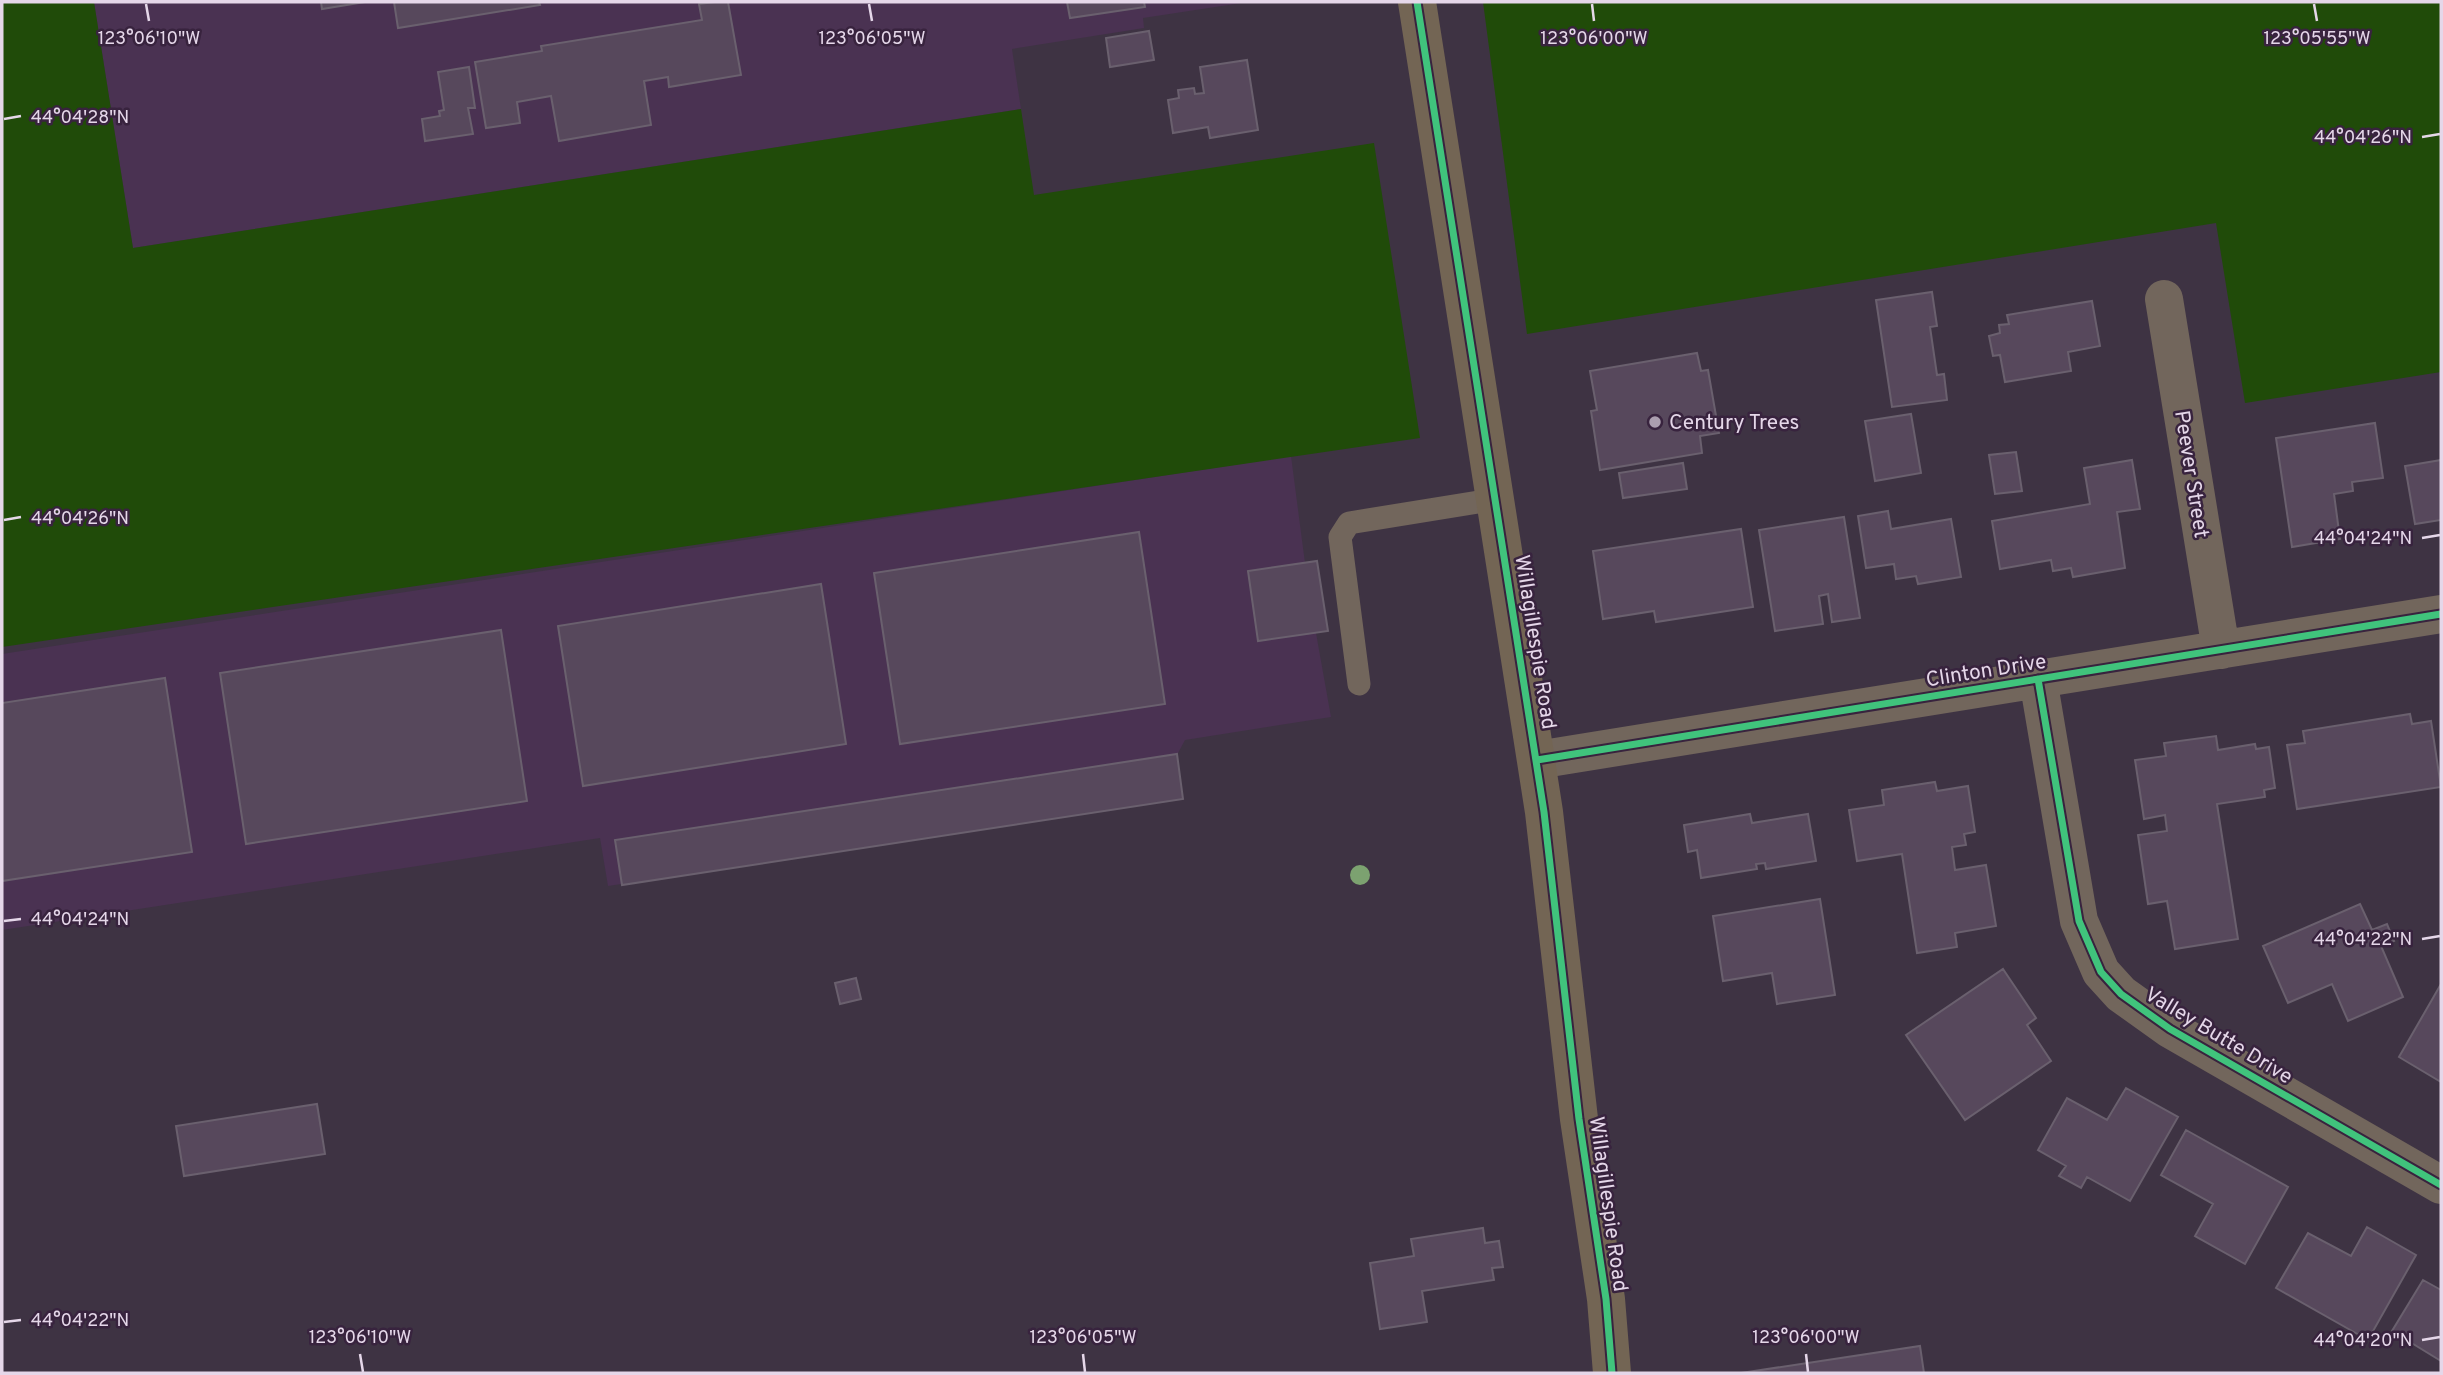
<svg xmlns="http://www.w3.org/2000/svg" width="2443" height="1375" font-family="Overpass,sans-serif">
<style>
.built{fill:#4a3252}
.green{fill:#204b09}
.building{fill:#57485c;stroke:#6a606e;stroke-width:2}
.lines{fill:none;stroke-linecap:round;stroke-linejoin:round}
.service{stroke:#72665c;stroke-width:23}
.minor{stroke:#72665c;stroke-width:38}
.secondary{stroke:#736554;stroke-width:38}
.cycleway-casing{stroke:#38233e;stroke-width:11}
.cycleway{stroke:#40c37c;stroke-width:7}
.tree{fill:#7ca270}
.ticks{fill:none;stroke:#e5d7e9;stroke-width:2.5}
.poi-dot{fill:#ab9eaf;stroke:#38233e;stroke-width:2.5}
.labels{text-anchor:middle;stroke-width:5;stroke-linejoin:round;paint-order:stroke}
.poi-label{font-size:21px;fill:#e5d7e9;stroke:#38233e;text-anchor:start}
.street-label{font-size:21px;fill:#e5d7e9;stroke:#38233e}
.ticks-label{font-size:18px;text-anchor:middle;fill:#e5d7e9;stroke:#38233e;stroke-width:5;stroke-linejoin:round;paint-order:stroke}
</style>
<rect width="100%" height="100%" fill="#3e3343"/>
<path class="built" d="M94,2H1248L1143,18L1144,28L1012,49L1021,109L133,248Z
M1291,456L1305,563L1317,561L1328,631L1316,633L1331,717L1185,740L1177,755L1183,799L608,886L600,838L2,930V654Z"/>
<path class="green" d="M2,2H94L133,248L1021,109L1034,195L1374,143L1420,438L2,647Z
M1483,2H2441V372L2245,403L2216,223L1527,334Z"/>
<path class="building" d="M321,2H365L322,9Z
M394,2H539L540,5L398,28Z
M715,2H728L741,75L669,87L668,77L644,81L651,125L559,141L551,96L517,102L520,123L486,128L475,62L542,51L541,46L702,20L699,4Z
M1067,2H1144L1145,7L1070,18Z
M1149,31L1154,60L1110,67L1106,38Z
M1247,60L1258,130L1210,138L1208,127L1173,133L1168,100L1179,98L1178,90L1194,88L1195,94L1204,93L1200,67Z
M469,67L475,108H468L473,134L425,141L422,119L440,116L439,111L444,110L438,72Z
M1932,292L1937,326L1930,327L1937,375L1944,374L1947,400L1892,407L1876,300Z
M2092,301L2100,346L2068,352L2071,371L2005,382L2000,355L1993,356L1989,336L2000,333L1999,325L2009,324L2007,315Z
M1697,353L1701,371L1708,370L1719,433L1700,436L1702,453L1600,470L1591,411L1597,410L1590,371Z
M1911,414L1921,473L1875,481L1865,421Z
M2375,423L2383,478L2352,482L2353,491L2334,494L2340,539L2292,547L2276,438Z
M2016,452L2022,491L1995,494L1989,455Z
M2132,460L2140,509L2117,512L2125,568L2073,577L2071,568L2053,571L2051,560L2000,569L1992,521L2090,504L2084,468Z
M2441,460V520L2415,524L2405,466Z
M1683,463L1687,489L1623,498L1619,473Z
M1888,511L1891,529L1951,519L1961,577L1918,584L1916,576L1896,579L1894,564L1866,568L1858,516Z
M1844,517L1860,618L1832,622L1828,594L1819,596L1823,624L1775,631L1759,530Z
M1741,529L1753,607L1656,622L1654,611L1603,619L1593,551Z
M1139,532L1165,704L900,744L874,573Z
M1317,561L1328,631L1258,641L1248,571Z
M821,584L846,744L583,786L558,626Z
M501,630L527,801L246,844L220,673Z
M165,678L192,852L2,881V703Z
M2410,714L2412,724L2431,721L2441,787L2297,809L2287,745L2305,743L2303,731Z
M2216,736L2218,750L2255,744L2256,749L2269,747L2275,788L2264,790L2265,797L2217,804L2238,939L2175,949L2167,901L2148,904L2138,835L2167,831L2165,815L2144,819L2135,760L2166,756L2164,743Z
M1177,754L1183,799L622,885L615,840Z
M1935,782L1937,791L1968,786L1975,832L1964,834L1966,845L1952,847L1955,870L1986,865L1996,926L1955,933L1957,947L1917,953L1902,854L1857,861L1849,810L1884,805L1882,790Z
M1750,814L1752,823L1808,814L1816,861L1766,869L1765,863L1756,864L1757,869L1701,878L1697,850L1688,852L1684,825Z
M1820,899L1835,995L1777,1004L1772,973L1723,981L1713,916Z
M2360,904L2372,930L2387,924L2394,941L2381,946L2403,997L2348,1021L2332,984L2288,1003L2263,946Z
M2003,969L2036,1018L2027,1025L2051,1061L1965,1120L1906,1035Z
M856,978L861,999L840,1004L835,983Z
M2441,984V1082L2399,1057Z
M2126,1088L2178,1117L2130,1201L2087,1177L2081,1188L2059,1176L2066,1166L2038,1150L2067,1098L2107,1120Z
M317,1104L325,1154L184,1176L176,1126Z
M2186,1130L2288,1187L2245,1264L2195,1236L2213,1204L2161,1175Z
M2367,1227L2416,1255L2368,1340L2276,1288L2308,1233L2351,1256Z
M1483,1228L1485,1243L1499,1241L1503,1267L1492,1268L1494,1280L1422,1291L1427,1322L1380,1329L1370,1263L1414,1256L1411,1239Z
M2423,1280L2441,1290V1361L2392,1331Z
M1920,1346L1924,1373H1741Z"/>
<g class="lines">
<path class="service" d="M1359,684L1340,537L1349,523L1497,499"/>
<path class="minor" d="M2164,299L2221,650
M2038,679L2079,921L2101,972L2121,994L2170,1029L2441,1185
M1537,760L2441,614"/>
<path class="secondary" d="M1417,2L1544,812L1579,1119L1606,1299L1612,1373"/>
<g class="cycleway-casing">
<path id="cycleway" d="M1417,2L1544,812L1579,1119L1606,1299L1612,1373
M2038,679L2079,921L2101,972L2121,994L2170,1029L2441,1185
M1537,760L2441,614"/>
</g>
<use href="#cycleway" class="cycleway"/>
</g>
<circle class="tree" cx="1360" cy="875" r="10"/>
<path class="ticks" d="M146,4L149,21M869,4L872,21M1592,4L1594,21M2314,4L2317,21M4,119L21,116M2422,137L2440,134M4,520L21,517M2422,538L2440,535M4,921L21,919M2422,939L2440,936M4,1322L21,1320M2422,1340L2440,1337M360,1354L363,1372M1083,1354L1085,1372M1806,1354L1808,1372"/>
<circle class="poi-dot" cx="1655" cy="422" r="7"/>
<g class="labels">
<g class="poi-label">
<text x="1669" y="429">Century Trees</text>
</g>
<g class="street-label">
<text transform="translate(2192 474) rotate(81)" y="7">Peever Street</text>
<text transform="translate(1536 642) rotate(81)" y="7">Willagillespie Road</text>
<text transform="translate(1986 670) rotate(-9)" y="7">Clinton Drive</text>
<text transform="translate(2219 1035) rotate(31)" y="7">Valley Butte Drive</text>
<text transform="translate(1609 1204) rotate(82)" y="7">Willagillespie Road</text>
</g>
</g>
<g class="ticks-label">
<text x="149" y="44">123°06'10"W</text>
<text x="872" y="44">123°06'05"W</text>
<text x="1594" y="44">123°06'00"W</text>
<text x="2317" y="44">123°05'55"W</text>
<text x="80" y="123">44°04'28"N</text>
<text x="2363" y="143">44°04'26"N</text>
<text x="80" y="524">44°04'26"N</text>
<text x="2363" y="544">44°04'24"N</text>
<text x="80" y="925">44°04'24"N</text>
<text x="2363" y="945">44°04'22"N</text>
<text x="80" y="1326">44°04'22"N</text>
<text x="360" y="1343">123°06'10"W</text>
<text x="1083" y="1343">123°06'05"W</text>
<text x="1806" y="1343">123°06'00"W</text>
<text x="2363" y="1346">44°04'20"N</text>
</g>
<rect width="2443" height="1375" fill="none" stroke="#e5d7e9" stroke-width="7"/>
</svg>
